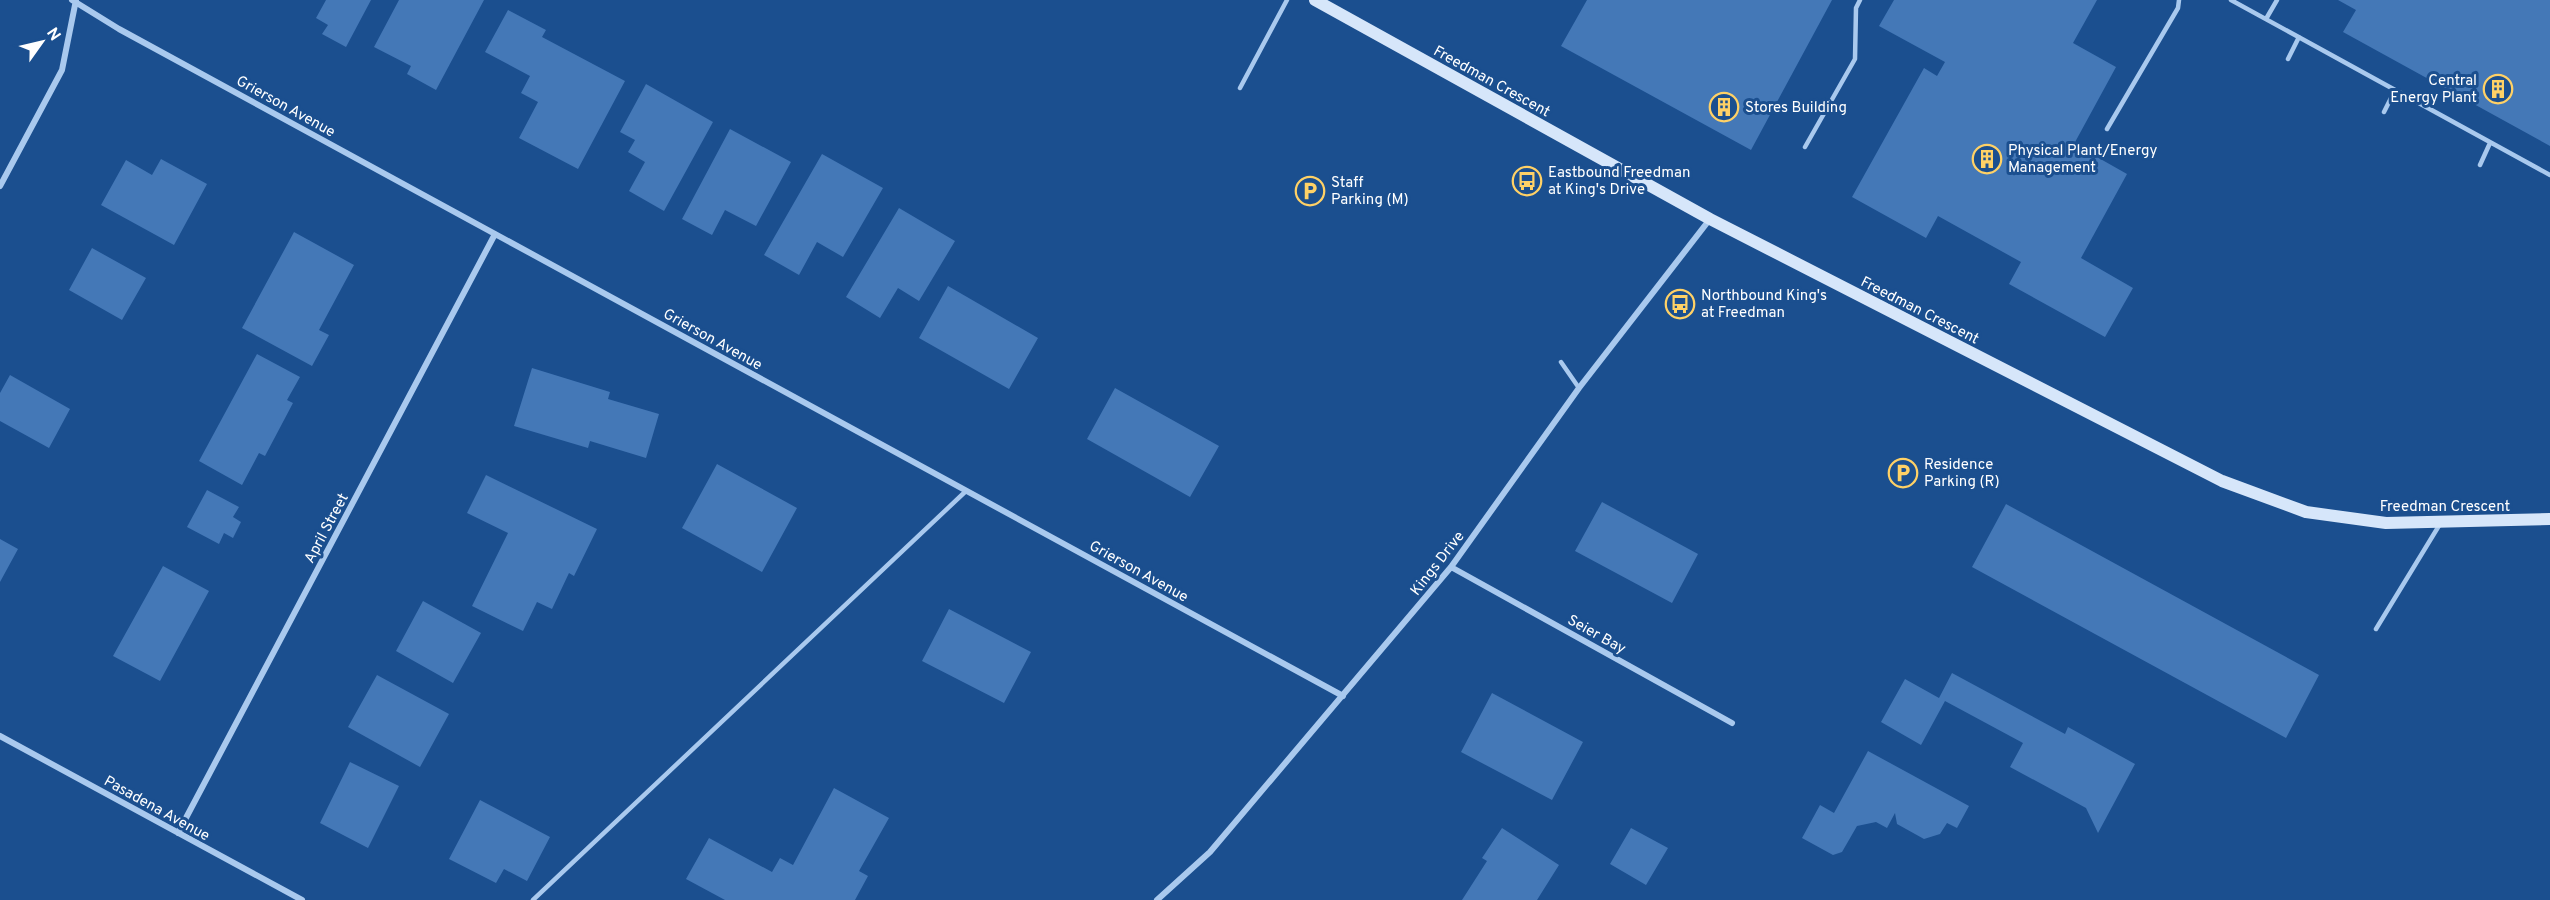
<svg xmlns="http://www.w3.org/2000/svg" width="2550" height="900" font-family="Overpass,sans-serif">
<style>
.building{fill:#4478b7}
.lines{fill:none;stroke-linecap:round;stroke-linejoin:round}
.lane{stroke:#a9c9ee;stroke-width:4.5}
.street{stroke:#a9c9ee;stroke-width:6}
.secondary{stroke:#d6e6fa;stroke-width:12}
.labels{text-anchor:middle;stroke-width:6;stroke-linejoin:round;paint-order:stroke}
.poi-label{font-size:15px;fill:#fff;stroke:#1b4f8f;text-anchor:start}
.street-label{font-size:15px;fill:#fff;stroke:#1b4f8f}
</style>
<rect width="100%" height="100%" fill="#1b4f8f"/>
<path class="building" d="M326,0H371L346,47L322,34L328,25L316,18Z
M399,0H484L436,90L407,74L411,66L374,47Z
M1587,0H1832L1751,150L1561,46Z
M1894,0H2097L2073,43L2116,67L2074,144L2127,174L2081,258L2133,288L2105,337L2009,284L2021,262L1938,216L1926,238L1852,197L1924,68L1937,76L1945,62L1879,26Z
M2338,0H2550V146L2343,32L2356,10Z
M508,10L546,30L542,37L625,81L578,169L519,138L538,102L521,93L530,76L485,52Z
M646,84L713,122L664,211L629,191L645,162L628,152L635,140L620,132Z
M730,129L791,162L756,226L725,210L712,235L682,219Z
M822,154L883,188L843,257L817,242L799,275L764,255Z
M161,159L207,184L174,245L101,205L126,160L152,175Z
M899,208L955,241L919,301L898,288L880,318L846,297Z
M294,232L354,265L319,330L329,335L312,366L242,328Z
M92,248L146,278L122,320L69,290Z
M948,286L1038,338L1009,389L919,338Z
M257,354L300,377L287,400L293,403L265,456L259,453L242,485L199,461Z
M532,368L610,392L608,399L659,414L646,458L590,441L588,448L514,426Z
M10,375L70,409L49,448L0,421V393Z
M1115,388L1219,446L1190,497L1087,439Z
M717,464L797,508L762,572L682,528Z
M486,475L597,529L574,576L569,573L552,609L537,602L523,631L472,606L508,533L467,513Z
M207,490L239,507L233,517L241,522L233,538L224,533L219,544L187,527Z
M1602,502L1698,554L1672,603L1575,551Z
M2006,504L2319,675L2286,738L1972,567Z
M0,539L18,549L0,582Z
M163,566L209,591L160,681L113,656Z
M423,601L481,633L453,683L396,651Z
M949,609L1031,652L1004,703L922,661Z
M1952,673L2065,734L2068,727L2135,764L2098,833L2086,808L2010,767L2023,743L1945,701L1921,745L1881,722L1905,679L1939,698Z
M377,675L449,714L420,767L348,727Z
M1492,693L1583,742L1552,800L1461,752Z
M1868,751L1969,806L1957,828L1947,823L1940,834L1924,839L1897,824L1895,813L1887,828L1876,822L1857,826L1842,852L1833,855L1802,838L1820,805L1834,813Z
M350,762L399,786L368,848L320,823Z
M834,788L889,818L859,871L868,876L855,900H725L686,879L709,838L772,872L780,858L793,865Z
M480,800L550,837L527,881L504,869L496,883L449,859Z
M1502,828L1559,865L1537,900H1462L1487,861L1482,858Z
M1631,828L1668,848L1646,885L1610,864Z"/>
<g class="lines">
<path class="lane" d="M2231,0L2550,175
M2266,19L2277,0
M2288,59L2299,37
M1240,88L1287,0
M2384,112L2395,90
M2107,129L2178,8L2179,0
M1805,147L1855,59L1856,8L1860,0
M2480,165L2490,143
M1561,362L1579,388
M2376,629L2440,524
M533,900L966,491"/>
<path class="street" d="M72,0L119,29L1343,696
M0,186L62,70L76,0
M1451,567L1732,723
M0,736L302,900
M178,833L495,234
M1157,900L1210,852L1451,567L1579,388L1710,219"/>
<path class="secondary" d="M1315,0L1710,219L2222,481L2306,512L2386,523L2550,519"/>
</g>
<defs>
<g id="building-ring" transform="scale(1.5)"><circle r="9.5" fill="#1b4f8f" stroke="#ffd166" stroke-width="1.5"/><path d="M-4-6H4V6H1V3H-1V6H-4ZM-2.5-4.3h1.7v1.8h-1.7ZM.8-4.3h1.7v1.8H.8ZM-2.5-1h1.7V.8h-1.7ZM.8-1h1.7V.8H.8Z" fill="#ffd166"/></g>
<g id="bus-ring" transform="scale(1.5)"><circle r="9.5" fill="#1b4f8f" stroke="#ffd166" stroke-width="1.5"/><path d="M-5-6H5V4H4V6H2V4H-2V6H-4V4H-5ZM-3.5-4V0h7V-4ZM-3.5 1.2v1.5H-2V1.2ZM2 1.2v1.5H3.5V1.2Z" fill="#ffd166"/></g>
<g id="parking-ring" transform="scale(1.5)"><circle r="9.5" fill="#1b4f8f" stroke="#ffd166" stroke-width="1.5"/><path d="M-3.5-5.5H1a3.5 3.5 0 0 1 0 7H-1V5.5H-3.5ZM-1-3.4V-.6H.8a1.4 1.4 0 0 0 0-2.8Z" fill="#ffd166"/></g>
</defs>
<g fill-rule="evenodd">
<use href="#building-ring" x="2498" y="89"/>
<use href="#building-ring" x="1724" y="107"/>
<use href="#building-ring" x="1987" y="159"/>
<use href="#bus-ring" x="1527" y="181"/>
<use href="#parking-ring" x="1310" y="191"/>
<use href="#bus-ring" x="1680" y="304"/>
<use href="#parking-ring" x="1903" y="473"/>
</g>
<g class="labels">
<g class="poi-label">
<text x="2477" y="85" text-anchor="end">Central<tspan x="2477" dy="17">Energy Plant</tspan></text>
<text x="1745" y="112">Stores Building</text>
<text x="2008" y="155">Physical Plant/Energy<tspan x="2008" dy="17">Management</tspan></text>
<text x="1548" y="177">Eastbound Freedman<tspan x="1548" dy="17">at King's Drive</tspan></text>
<text x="1331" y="187">Staff<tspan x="1331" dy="17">Parking (M)</tspan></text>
<text x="1701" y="300">Northbound King's<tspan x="1701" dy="17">at Freedman</tspan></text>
<text x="1924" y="469">Residence<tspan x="1924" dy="17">Parking (R)</tspan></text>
</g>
<g class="street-label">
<text transform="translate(1492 81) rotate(29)" y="5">Freedman Crescent</text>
<text transform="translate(286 106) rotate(29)" y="5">Grierson Avenue</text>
<text transform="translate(1920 310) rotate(27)" y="5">Freedman Crescent</text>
<text transform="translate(713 339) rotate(29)" y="5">Grierson Avenue</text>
<text x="2445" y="511">Freedman Crescent</text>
<text transform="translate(326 528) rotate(-62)" y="5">April Street</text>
<text transform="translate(1437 563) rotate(-52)" y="5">Kings Drive</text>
<text transform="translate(1139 571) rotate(29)" y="5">Grierson Avenue</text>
<text transform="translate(1597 634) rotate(29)" y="5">Seier Bay</text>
<text transform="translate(157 808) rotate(29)" y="5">Pasadena Avenue</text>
</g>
</g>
<g transform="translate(42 42) rotate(56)" stroke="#1b4f8f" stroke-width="4.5" paint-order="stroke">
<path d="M0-4.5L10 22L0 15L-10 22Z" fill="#ffffff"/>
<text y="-9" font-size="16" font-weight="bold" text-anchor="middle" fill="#ffffff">N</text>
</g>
</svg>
